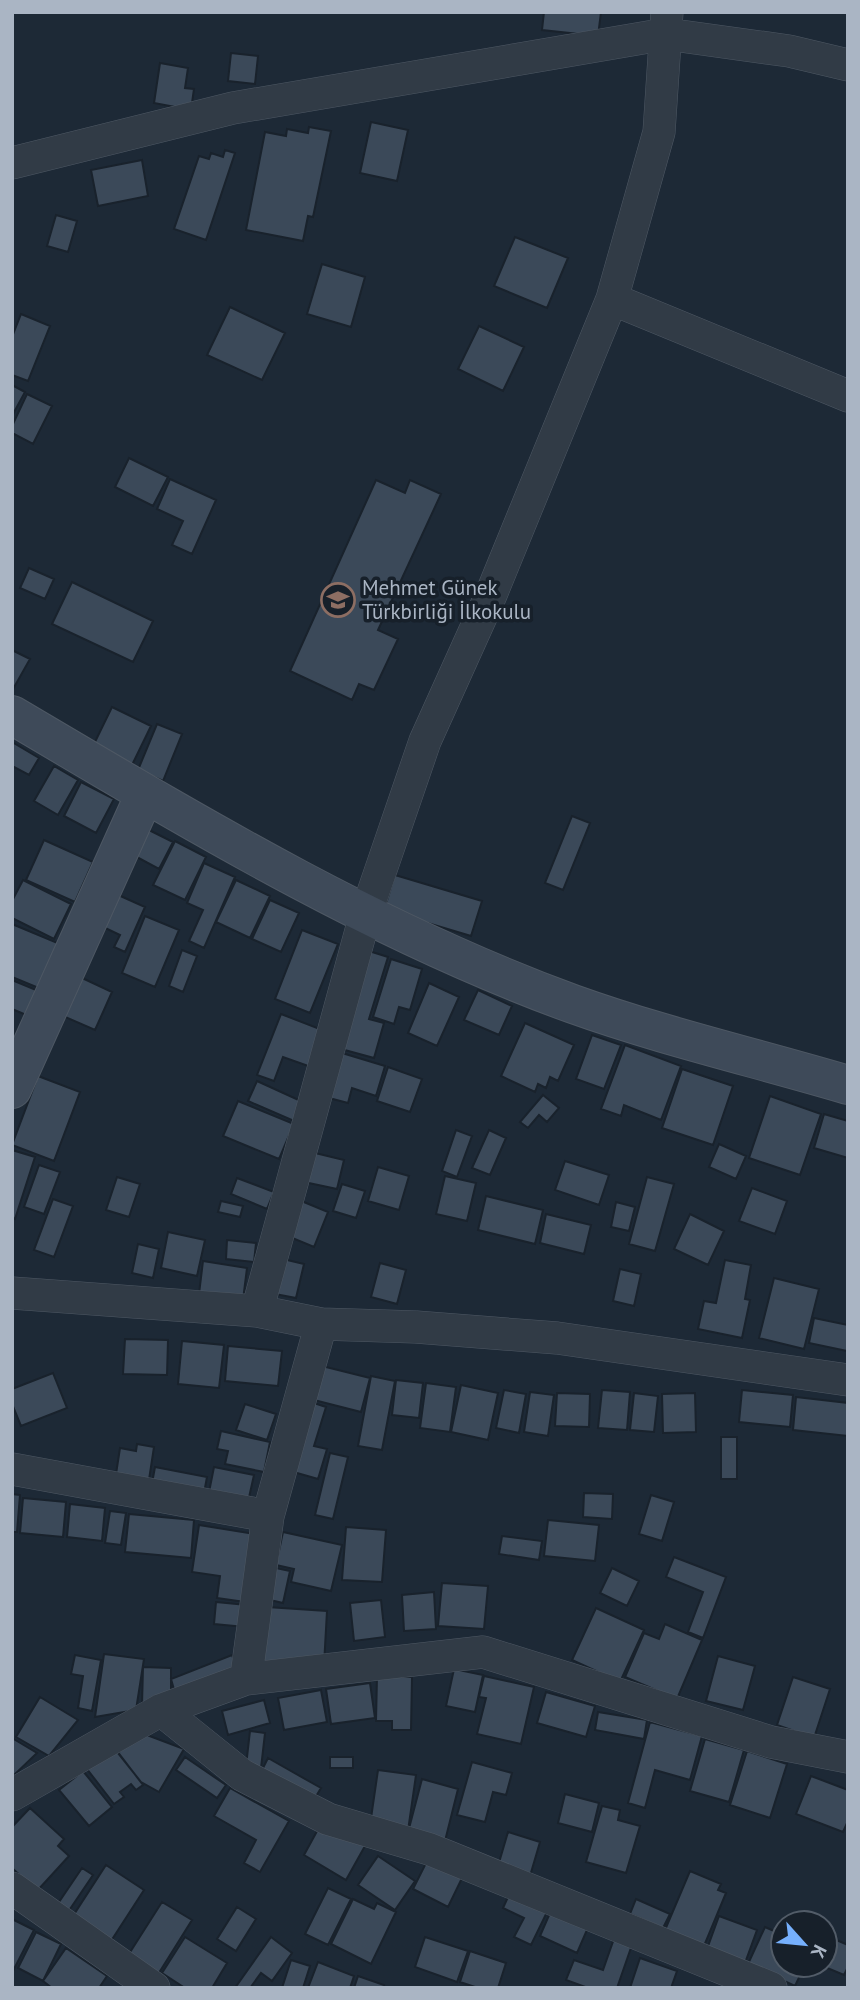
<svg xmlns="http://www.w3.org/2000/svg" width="860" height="2000" font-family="'PT Sans',sans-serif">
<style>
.building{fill:#3b4959;stroke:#19222c;stroke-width:2}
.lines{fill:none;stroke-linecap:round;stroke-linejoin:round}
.street-casing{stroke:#4e5864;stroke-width:33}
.secondary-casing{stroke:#4e5864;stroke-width:40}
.street{stroke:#313b46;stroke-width:32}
.secondary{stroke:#3e4a59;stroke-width:38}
.labels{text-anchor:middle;stroke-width:7;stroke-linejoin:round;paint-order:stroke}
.poi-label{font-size:21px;fill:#aab5c4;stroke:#17202a;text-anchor:start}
</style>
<rect width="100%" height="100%" fill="#1d2936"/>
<path class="building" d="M544,12H601L598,36L542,30Z
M231,53L258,56L255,84L228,81Z
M160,63L188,68L185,88L194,89L191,110L154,103Z
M371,122L408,130L397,181L360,173Z
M309,127L331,131L313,217L308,216L303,241L246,230L265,132L286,136L287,129L308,133Z
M225,150L235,153L206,240L174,229L199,156L209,159L211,153L223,157Z
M142,160L148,196L98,206L91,170Z
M56,215L77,221L68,252L47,246Z
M515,237L568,258L547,308L494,286Z
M322,264L365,277L351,327L307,314Z
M230,307L285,333L262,380L207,355Z
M21,314L50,326L28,381L12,375V337Z
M479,326L524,347L503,391L458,369Z
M12,385L25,392L12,416Z
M27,394L52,406L33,444L12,433V426Z
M129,458L168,477L153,506L115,487Z
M170,479L216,500L192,554L172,545L183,521L157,509Z
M376,480L405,493L410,480L441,494L378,630L398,639L374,690L359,684L352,700L290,671Z
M29,568L54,579L45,599L20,588Z
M72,582L153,621L133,662L52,624Z
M12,650L30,659L12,691Z
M112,707L151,726L132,765L93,746Z
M157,724L182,734L163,781L138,770Z
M12,742L39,758L29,775L12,766Z
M54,766L78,780L58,815L34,801Z
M81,782L114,799L96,833L64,816Z
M572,816L590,823L563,890L545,883Z
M147,829L173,842L159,869L133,855Z
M44,840L93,862L75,902L26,880Z
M175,841L206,857L185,900L153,885Z
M204,863L235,877L204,948L189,941L203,910L187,903Z
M395,875L482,901L471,936L384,910Z
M23,880L71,904L54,939L12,918V901Z
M236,880L270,896L250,938L216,922Z
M116,894L145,907L125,952L114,947L120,935L101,926Z
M270,900L299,913L281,952L252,939Z
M145,916L179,930L155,987L122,973Z
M12,924L60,944L41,989L12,977Z
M302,930L338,944L310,1013L275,999Z
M182,950L197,956L183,992L169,986Z
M369,951L388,957L369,1019L384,1023L374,1058L341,1049Z
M391,959L422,969L410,1010L399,1007L394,1024L373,1017Z
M80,977L112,992L95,1030L63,1016Z
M12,980L41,992L31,1017L12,1009Z
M429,983L459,997L437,1046L408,1033Z
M478,990L512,1006L499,1035L464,1020Z
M281,1014L325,1031L311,1067L283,1057L274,1081L257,1075Z
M525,1023L574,1045L558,1081L550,1077L546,1088L538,1084L535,1092L501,1076Z
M592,1035L621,1045L604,1089L576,1079Z
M625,1045L681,1066L661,1120L624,1105L621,1116L601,1109Z
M342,1053L385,1066L376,1096L352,1088L348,1103L329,1098Z
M388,1067L422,1079L410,1112L377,1101Z
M682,1069L733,1086L713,1145L662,1128Z
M38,1076L80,1092L54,1161L12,1145Z
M257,1081L303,1102L294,1121L248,1101Z
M543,1095L559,1108L547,1122L539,1115L528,1128L520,1122Z
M770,1096L821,1114L800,1175L749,1158Z
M238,1101L294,1124L279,1159L223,1136Z
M824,1114L848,1121V1158L814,1148Z
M456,1130L472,1136L457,1177L442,1171Z
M489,1130L506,1138L490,1175L472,1168Z
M719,1144L746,1156L736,1179L709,1167Z
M12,1150L35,1157L15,1219L12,1218Z
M311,1152L344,1160L337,1189L304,1182Z
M565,1161L609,1175L599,1205L555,1190Z
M39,1165L60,1172L44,1214L24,1207Z
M378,1167L409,1176L399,1210L368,1201Z
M445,1176L476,1183L467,1221L436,1214Z
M117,1177L140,1184L129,1217L106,1210Z
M647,1177L674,1184L655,1251L629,1244Z
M237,1178L274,1192L267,1209L231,1194Z
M342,1184L365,1191L356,1218L333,1211Z
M752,1188L787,1201L775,1234L739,1221Z
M486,1196L543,1210L535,1244L478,1230Z
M53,1199L73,1206L54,1257L34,1250Z
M299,1200L328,1212L314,1247L285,1235Z
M221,1201L243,1206L240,1217L218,1212Z
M616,1202L635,1207L629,1231L611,1227Z
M546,1214L591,1225L584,1254L540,1243Z
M690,1214L724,1231L708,1265L674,1249Z
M168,1232L205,1240L197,1276L161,1268Z
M227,1240L256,1243L254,1262L226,1259Z
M138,1244L159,1249L153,1278L132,1273Z
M283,1259L304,1264L296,1298L275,1294Z
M725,1260L751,1265L745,1299L750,1300L742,1338L698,1329L704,1301L716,1303Z
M203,1261L247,1268L243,1300L199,1294Z
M380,1263L406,1270L397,1304L371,1297Z
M620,1269L641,1274L634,1306L613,1301Z
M774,1278L819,1289L804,1349L759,1338Z
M814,1318L848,1325L847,1351L809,1343Z
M125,1339L168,1340L167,1375L123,1374Z
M182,1341L224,1345L219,1388L178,1384Z
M228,1346L282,1351L278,1386L225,1381Z
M318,1365L370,1378L361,1412L310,1399Z
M53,1373L67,1408L21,1426L12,1404V1389Z
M371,1376L395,1381L382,1450L358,1446Z
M396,1380L423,1383L419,1418L392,1415Z
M426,1383L456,1387L450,1432L420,1428Z
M461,1385L498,1393L488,1440L451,1432Z
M504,1390L526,1394L519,1433L496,1428Z
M602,1390L630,1392L627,1430L598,1428Z
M742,1390L793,1395L790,1427L739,1422Z
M530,1392L554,1395L548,1436L524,1432Z
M557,1393L590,1394L589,1427L555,1426Z
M634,1393L658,1396L654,1432L630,1430Z
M695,1393L696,1432L663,1433L662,1394Z
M796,1397L848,1403V1436L793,1430Z
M311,1402L326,1407L314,1446L327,1449L318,1479L290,1471Z
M245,1404L276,1414L267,1440L236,1430Z
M221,1431L270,1442L264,1472L225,1464L228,1451L217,1449Z
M721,1437H737V1479H721Z
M137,1444L154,1447L147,1493L114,1487L120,1448L136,1451Z
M330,1453L348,1457L333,1519L315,1515Z
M155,1467L207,1477L202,1504L150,1494Z
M214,1467L254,1475L246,1511L207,1502Z
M584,1493L613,1494L612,1519L583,1517Z
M12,1494L20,1495L17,1532H12Z
M651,1495L674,1502L662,1541L639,1534Z
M23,1498L66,1502L63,1537L20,1533Z
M70,1504L105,1508L102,1541L67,1537Z
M110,1511L126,1513L121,1545L105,1543Z
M129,1514L194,1520L191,1558L125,1552Z
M548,1520L599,1525L595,1561L544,1556Z
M199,1525L255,1534L245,1602L217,1598L220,1576L192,1572Z
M346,1527L386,1530L382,1582L342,1580Z
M283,1532L342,1545L331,1591L291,1582L294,1569L276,1565Z
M502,1536L542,1541L539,1560L499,1554Z
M674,1557L726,1577L703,1638L688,1632L703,1592L666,1577Z
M276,1568L290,1571L283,1603L270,1600Z
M612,1568L639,1581L627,1606L600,1593Z
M442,1583L488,1586L484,1629L438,1626Z
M434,1592L436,1629L404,1631L402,1595Z
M381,1600L385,1637L354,1641L350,1603Z
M216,1602L247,1605L245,1627L214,1624Z
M267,1607L327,1611L324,1665L263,1662Z
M596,1608L644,1630L620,1682L572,1660Z
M665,1624L702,1640L677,1699L625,1677L644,1633L659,1639Z
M104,1654L144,1659L136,1710L95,1717Z
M75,1655L101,1660L92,1711L78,1708L83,1676L71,1674Z
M232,1655L238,1672L175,1693L171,1679Z
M718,1656L755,1666L743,1710L706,1701Z
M143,1667L171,1668V1700L142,1705Z
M454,1669L483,1675L475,1712L446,1706Z
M377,1676L412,1677L411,1730H392V1721H376Z
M484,1676L534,1687L521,1744L477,1734L486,1698L479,1697Z
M793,1677L830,1689L814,1738L777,1725Z
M370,1683L375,1718L331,1724L326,1689Z
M321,1690L327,1722L284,1730L278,1698Z
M546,1692L595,1706L586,1737L537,1723Z
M40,1697L78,1720L49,1756L16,1737Z
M264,1700L270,1723L228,1735L222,1711Z
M598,1712L647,1720L644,1739L595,1730Z
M650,1722L702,1736L690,1780L655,1770L645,1808L628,1803Z
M250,1731L265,1733L261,1768L246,1766Z
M139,1732L184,1749L159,1792L141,1782L118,1753Z
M12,1738L37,1753L12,1777Z
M705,1739L744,1750L729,1802L690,1791Z
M114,1747L143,1785L136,1790L131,1784L120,1792L124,1797L114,1804L87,1769Z
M747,1751L787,1764L770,1818L730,1805Z
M185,1757L226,1785L217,1798L176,1770Z
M330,1757H353V1768H330Z
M268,1758L321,1788L312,1803L260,1774Z
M472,1762L512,1773L506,1795L493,1792L485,1822L457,1815Z
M378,1770L416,1775L408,1831L370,1825Z
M83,1771L112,1807L89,1826L59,1790Z
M811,1776L848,1790V1821L843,1832L796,1814Z
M422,1779L458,1789L444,1845L407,1836Z
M230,1788L289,1821L260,1872L244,1863L256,1840L214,1816Z
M565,1794L599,1803L592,1832L558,1823Z
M602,1806L620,1810L618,1820L640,1826L626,1873L586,1862Z
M30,1808L64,1839L58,1846L69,1856L37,1891L12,1868V1827Z
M322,1822L365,1846L346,1880L304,1855Z
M508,1832L540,1842L530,1876L498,1866Z
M378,1856L415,1881L395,1910L358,1885Z
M429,1857L464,1874L448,1907L413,1889Z
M106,1865L144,1890L111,1941L73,1916Z
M82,1868L93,1875L68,1912L57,1905Z
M690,1871L721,1884L718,1890L726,1893L704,1946L665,1930Z
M328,1888L351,1899L328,1945L305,1934Z
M512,1888L550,1906L531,1945L514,1937L524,1918L503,1908Z
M353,1899L374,1909L377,1903L396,1912L371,1964L331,1944Z
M636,1899L670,1914L663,1928L630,1914Z
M162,1902L192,1920L157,1976L127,1957Z
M553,1906L590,1923L577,1953L540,1936Z
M237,1907L256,1919L236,1951L217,1939Z
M719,1916L757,1930L745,1963L707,1949Z
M12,1919L34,1930L12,1973Z
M765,1927L783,1935V1965H805L795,1986L748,1964Z
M36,1932L61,1944L43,1981L18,1968Z
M616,1933L634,1939L617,1988H588L566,1980L574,1960L603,1970Z
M825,1935L848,1945V1967L844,1975L820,1965H825Z
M185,1937L227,1963L212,1988H185L162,1973Z
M271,1937L292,1953L272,1981L261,1973L250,1988H235Z
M425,1937L468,1951L457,1982L415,1967Z
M66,1948L107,1976L99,1988H52L43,1981Z
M470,1951L506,1963L498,1988H478L460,1982Z
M640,1958L677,1971L671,1988H630Z
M291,1960L310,1966L303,1988H282Z
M318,1962L354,1976L350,1988H308Z
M358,1976L384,1985L383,1988H354Z"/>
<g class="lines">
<g class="street-casing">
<path id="street" d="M12,163L233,108L666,34L789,51L848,65
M612,299L848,396
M12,1293L257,1311L321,1324L416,1327L557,1338L848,1380
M257,1311L365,916L425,741L490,597L612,299L659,132L667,12
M12,1469L268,1516
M246,1679L268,1516L321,1324
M161,1710L242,1775L328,1819L429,1849L771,1988
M12,1795L161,1710L246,1679L483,1652L771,1742L848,1757
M12,1888L154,1988"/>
</g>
<g class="secondary-casing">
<path id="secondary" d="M12,715C193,822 375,932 573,1004C662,1036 757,1058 848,1085
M12,1089L145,794"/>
</g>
<use href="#street" class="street"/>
<use href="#secondary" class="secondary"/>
</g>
<defs>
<g id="school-ring" transform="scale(1.75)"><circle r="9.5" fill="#17202a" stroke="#8d6e63" stroke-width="1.5"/><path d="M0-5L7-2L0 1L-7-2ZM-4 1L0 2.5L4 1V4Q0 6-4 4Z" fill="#8d6e63"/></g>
</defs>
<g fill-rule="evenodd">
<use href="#school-ring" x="338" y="600"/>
</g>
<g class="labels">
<g class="poi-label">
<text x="362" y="595">Mehmet Günek<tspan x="362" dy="24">Türkbirliği İlkokulu</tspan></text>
</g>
</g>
<rect width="860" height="2000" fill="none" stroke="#aab5c4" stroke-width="28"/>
<g transform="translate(804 1944) rotate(117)"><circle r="33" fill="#17202a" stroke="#525c68" stroke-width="2"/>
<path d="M0-5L12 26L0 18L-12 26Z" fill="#76b0fd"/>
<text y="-10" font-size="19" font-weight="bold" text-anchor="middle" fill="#aab5c4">K</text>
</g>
</svg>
